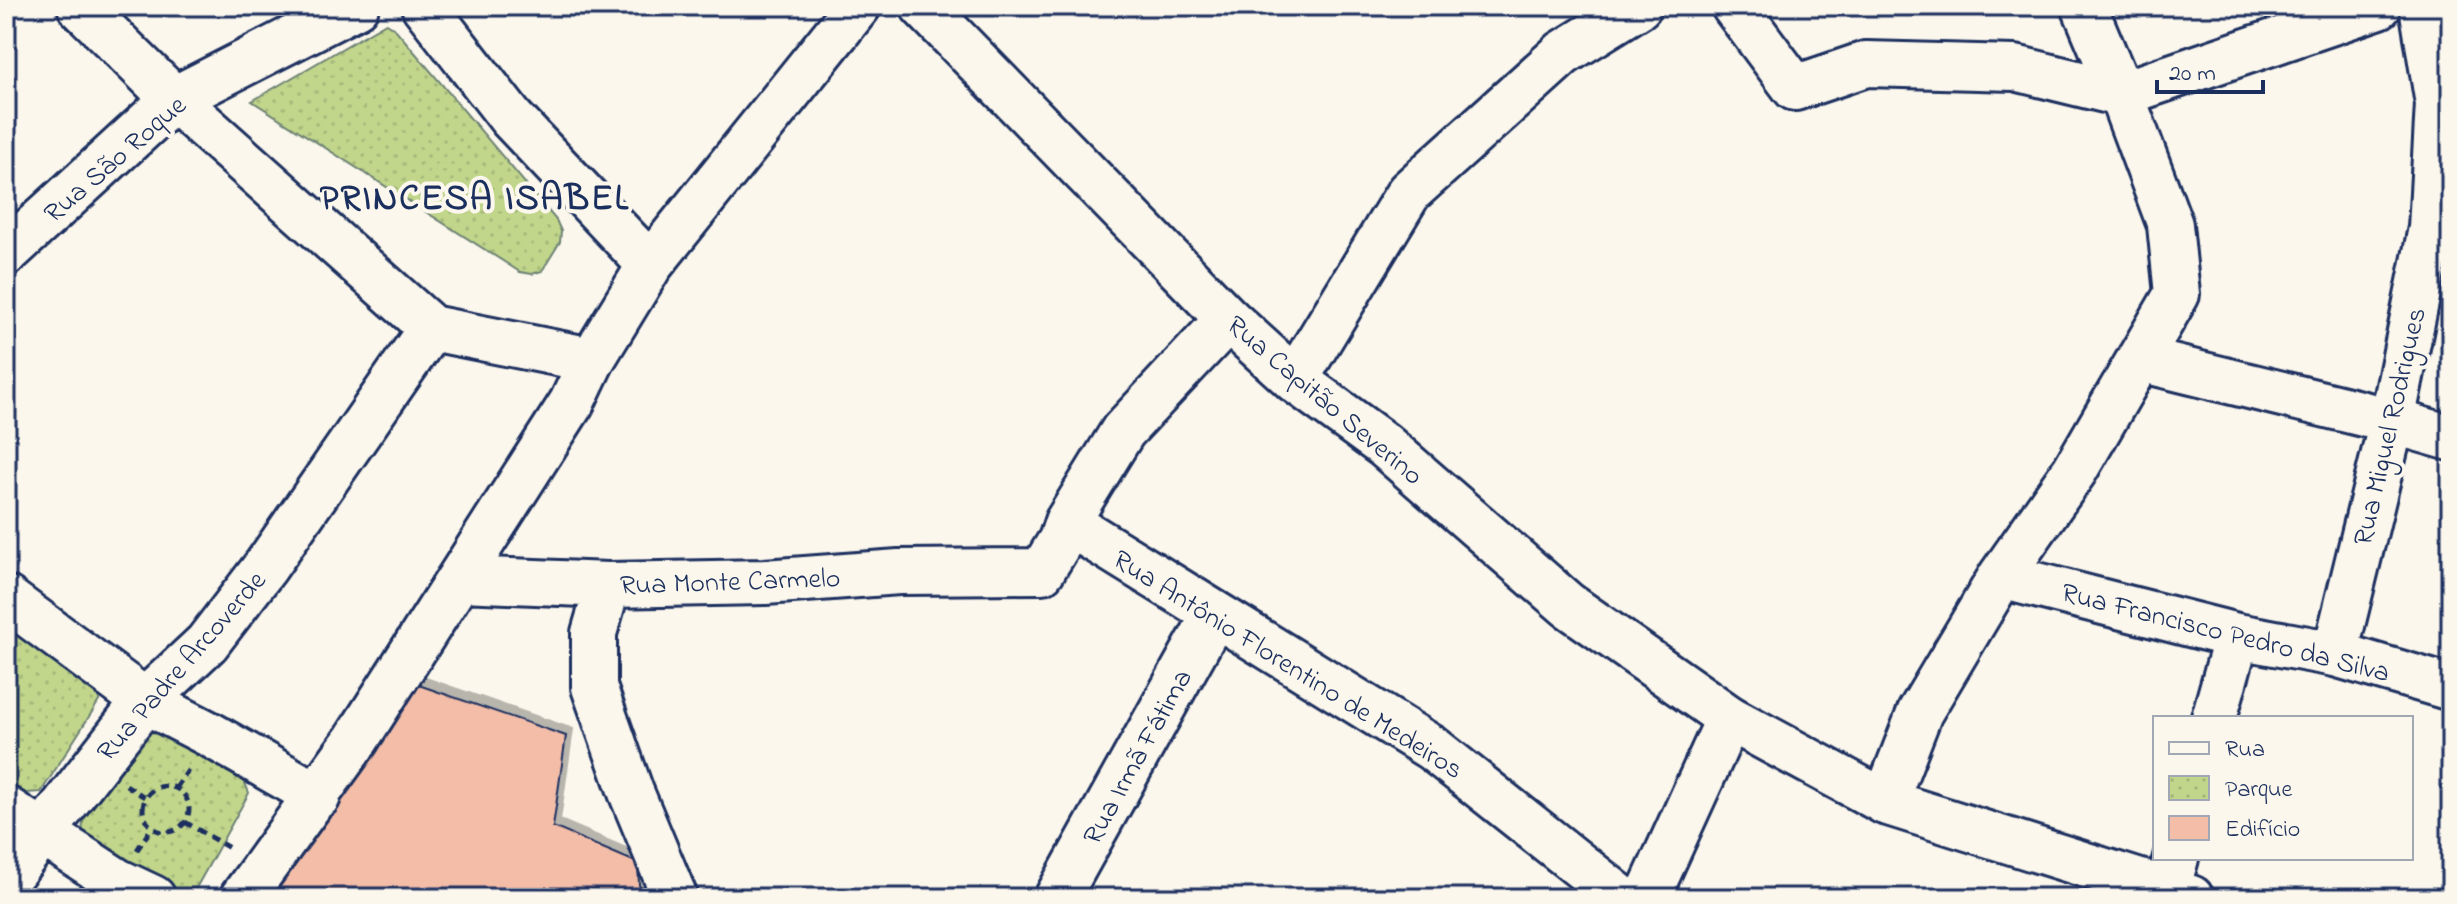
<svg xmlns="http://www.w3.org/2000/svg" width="2457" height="904" font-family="'Indie Flower',sans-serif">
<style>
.park{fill:url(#park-dots);stroke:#6e8274;stroke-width:2}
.building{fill:#f3bda7;stroke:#1b2f5e;stroke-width:2;filter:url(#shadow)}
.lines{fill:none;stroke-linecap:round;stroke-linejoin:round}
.minor-casing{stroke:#1b2f5e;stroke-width:50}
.major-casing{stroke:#1b2f5e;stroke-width:50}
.path{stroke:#1b2f5e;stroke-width:5;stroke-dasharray:8 6;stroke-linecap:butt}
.minor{stroke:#fbf7ec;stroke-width:44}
.major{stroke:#fbf7ec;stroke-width:44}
.labels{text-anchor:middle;stroke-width:8;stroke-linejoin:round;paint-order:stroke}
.street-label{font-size:28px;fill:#1b2f5e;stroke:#fbf7ec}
.district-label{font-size:36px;font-weight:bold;letter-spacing:2px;fill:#1b2f5e;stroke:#fbf7ec}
</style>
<defs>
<pattern id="park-dots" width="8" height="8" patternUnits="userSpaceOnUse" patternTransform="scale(2)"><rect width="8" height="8" fill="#c1d68b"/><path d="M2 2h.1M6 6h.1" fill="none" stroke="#a5b87a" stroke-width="1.8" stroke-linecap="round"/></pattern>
<filter id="shadow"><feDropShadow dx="7" dy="-7" stdDeviation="0" flood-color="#0004"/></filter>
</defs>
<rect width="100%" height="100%" fill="#fbf7ec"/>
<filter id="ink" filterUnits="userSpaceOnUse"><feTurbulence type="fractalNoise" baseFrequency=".0125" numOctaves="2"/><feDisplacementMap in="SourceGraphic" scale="16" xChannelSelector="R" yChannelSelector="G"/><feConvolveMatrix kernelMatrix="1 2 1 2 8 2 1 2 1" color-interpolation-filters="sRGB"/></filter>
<g filter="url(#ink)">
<path class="park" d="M386,23L396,30L556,220L561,231L560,242L542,271L532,274L520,272L252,101Z
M6,628L98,683L99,701L41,792L26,793L6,781Z
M169,730L241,773L249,793L196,888L174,891L82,841L83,820L151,732Z"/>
<path class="building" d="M410,682L566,736L553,827L638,863L639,885L646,898H269Z"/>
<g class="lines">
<g class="minor-casing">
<path id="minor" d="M80,6L174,99
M1734,6L1795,88L1866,64L2015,68L2121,94
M2121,94L2379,6
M2139,359L2392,421L2451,438
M1067,522L1432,748L1621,898
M2001,576L2237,636L2335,654L2451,688
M461,579L608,585L765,582L899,572L1042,571L1061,540L1067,522L1123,431L1228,319
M608,585L594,633V687L631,792L675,898
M6,598L145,701L211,735L318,796
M2335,654L2392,421L2431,228L2438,104L2422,6
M2214,718L2237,636
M1885,802L1920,712L2001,576L2075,470L2177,294L2170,225L2121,94L2084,6
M6,809L117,881L153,898
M6,880L145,701L207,643L266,566L431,328
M2167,890L2176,858
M242,898L356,740L572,402L592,360
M1057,898L1215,614
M1647,898L1729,718"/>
</g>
<g class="major-casing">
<path id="major" d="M424,6L511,118L650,265
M923,6L1228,319L1295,380L1384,445L1568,605L1729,718L1885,802L2191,898
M174,99L431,328L592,360L650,265L858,6
M6,253L174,99L356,6
M1295,380L1409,192L1563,53L1639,6"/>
</g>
<path class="path" d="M126,785L146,798
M143 809a23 23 0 1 1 46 0a23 23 0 1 1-46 0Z
M176,788L189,769
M185,822L229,848
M137,850L152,827"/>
<use href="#minor" class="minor"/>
<use href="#major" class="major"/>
</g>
</g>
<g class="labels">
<g class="street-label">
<text transform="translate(114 158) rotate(-41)" y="10">Rua São Roque</text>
<text transform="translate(1326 399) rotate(40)" y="10">Rua Capitão Severino</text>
<text transform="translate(2388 426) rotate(-77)" y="10">Rua Miguel Rodrigues</text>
<text transform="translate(730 580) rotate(-2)" y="10">Rua Monte Carmelo</text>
<text transform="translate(2226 631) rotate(14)" y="10">Rua Francisco Pedro da Silva</text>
<text transform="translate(1289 663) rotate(32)" y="10">Rua Antônio Florentino de Medeiros</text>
<text transform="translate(180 665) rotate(-49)" y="10">Rua Padre Arcoverde</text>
<text transform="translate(1136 756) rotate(-61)" y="10">Rua Irmã Fátima</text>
</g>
<g class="district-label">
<text x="475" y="209">PRINCESA ISABEL</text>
</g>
</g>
<rect width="2457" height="904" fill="none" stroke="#fbf7ec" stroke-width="32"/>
<rect x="16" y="16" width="2425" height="872" fill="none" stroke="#1b2f5e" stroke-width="3" filter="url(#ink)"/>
<rect x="2153" y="716" width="260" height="144" fill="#fbf7ec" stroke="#a1a7b3" stroke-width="2"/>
<rect x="2169" y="742" width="40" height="12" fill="#fbf7ec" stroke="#a1a7b3" stroke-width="2"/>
<text x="2225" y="756" font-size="24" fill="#1b2f5e">Rua</text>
<rect x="2169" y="776" width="40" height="24" fill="url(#park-dots)" stroke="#a1a7b3" stroke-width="2"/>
<text x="2225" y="796" font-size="24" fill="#1b2f5e">Parque</text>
<rect x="2169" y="816" width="40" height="24" fill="#f3bda7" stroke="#a1a7b3" stroke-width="2"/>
<text x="2225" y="836" font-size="24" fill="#1b2f5e">Edifício</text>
<path d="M2157 80v12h106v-12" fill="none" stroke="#1b2f5e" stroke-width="4"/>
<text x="2169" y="80" font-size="24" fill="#1b2f5e" stroke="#fbf7ec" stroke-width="6" paint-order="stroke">20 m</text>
</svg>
